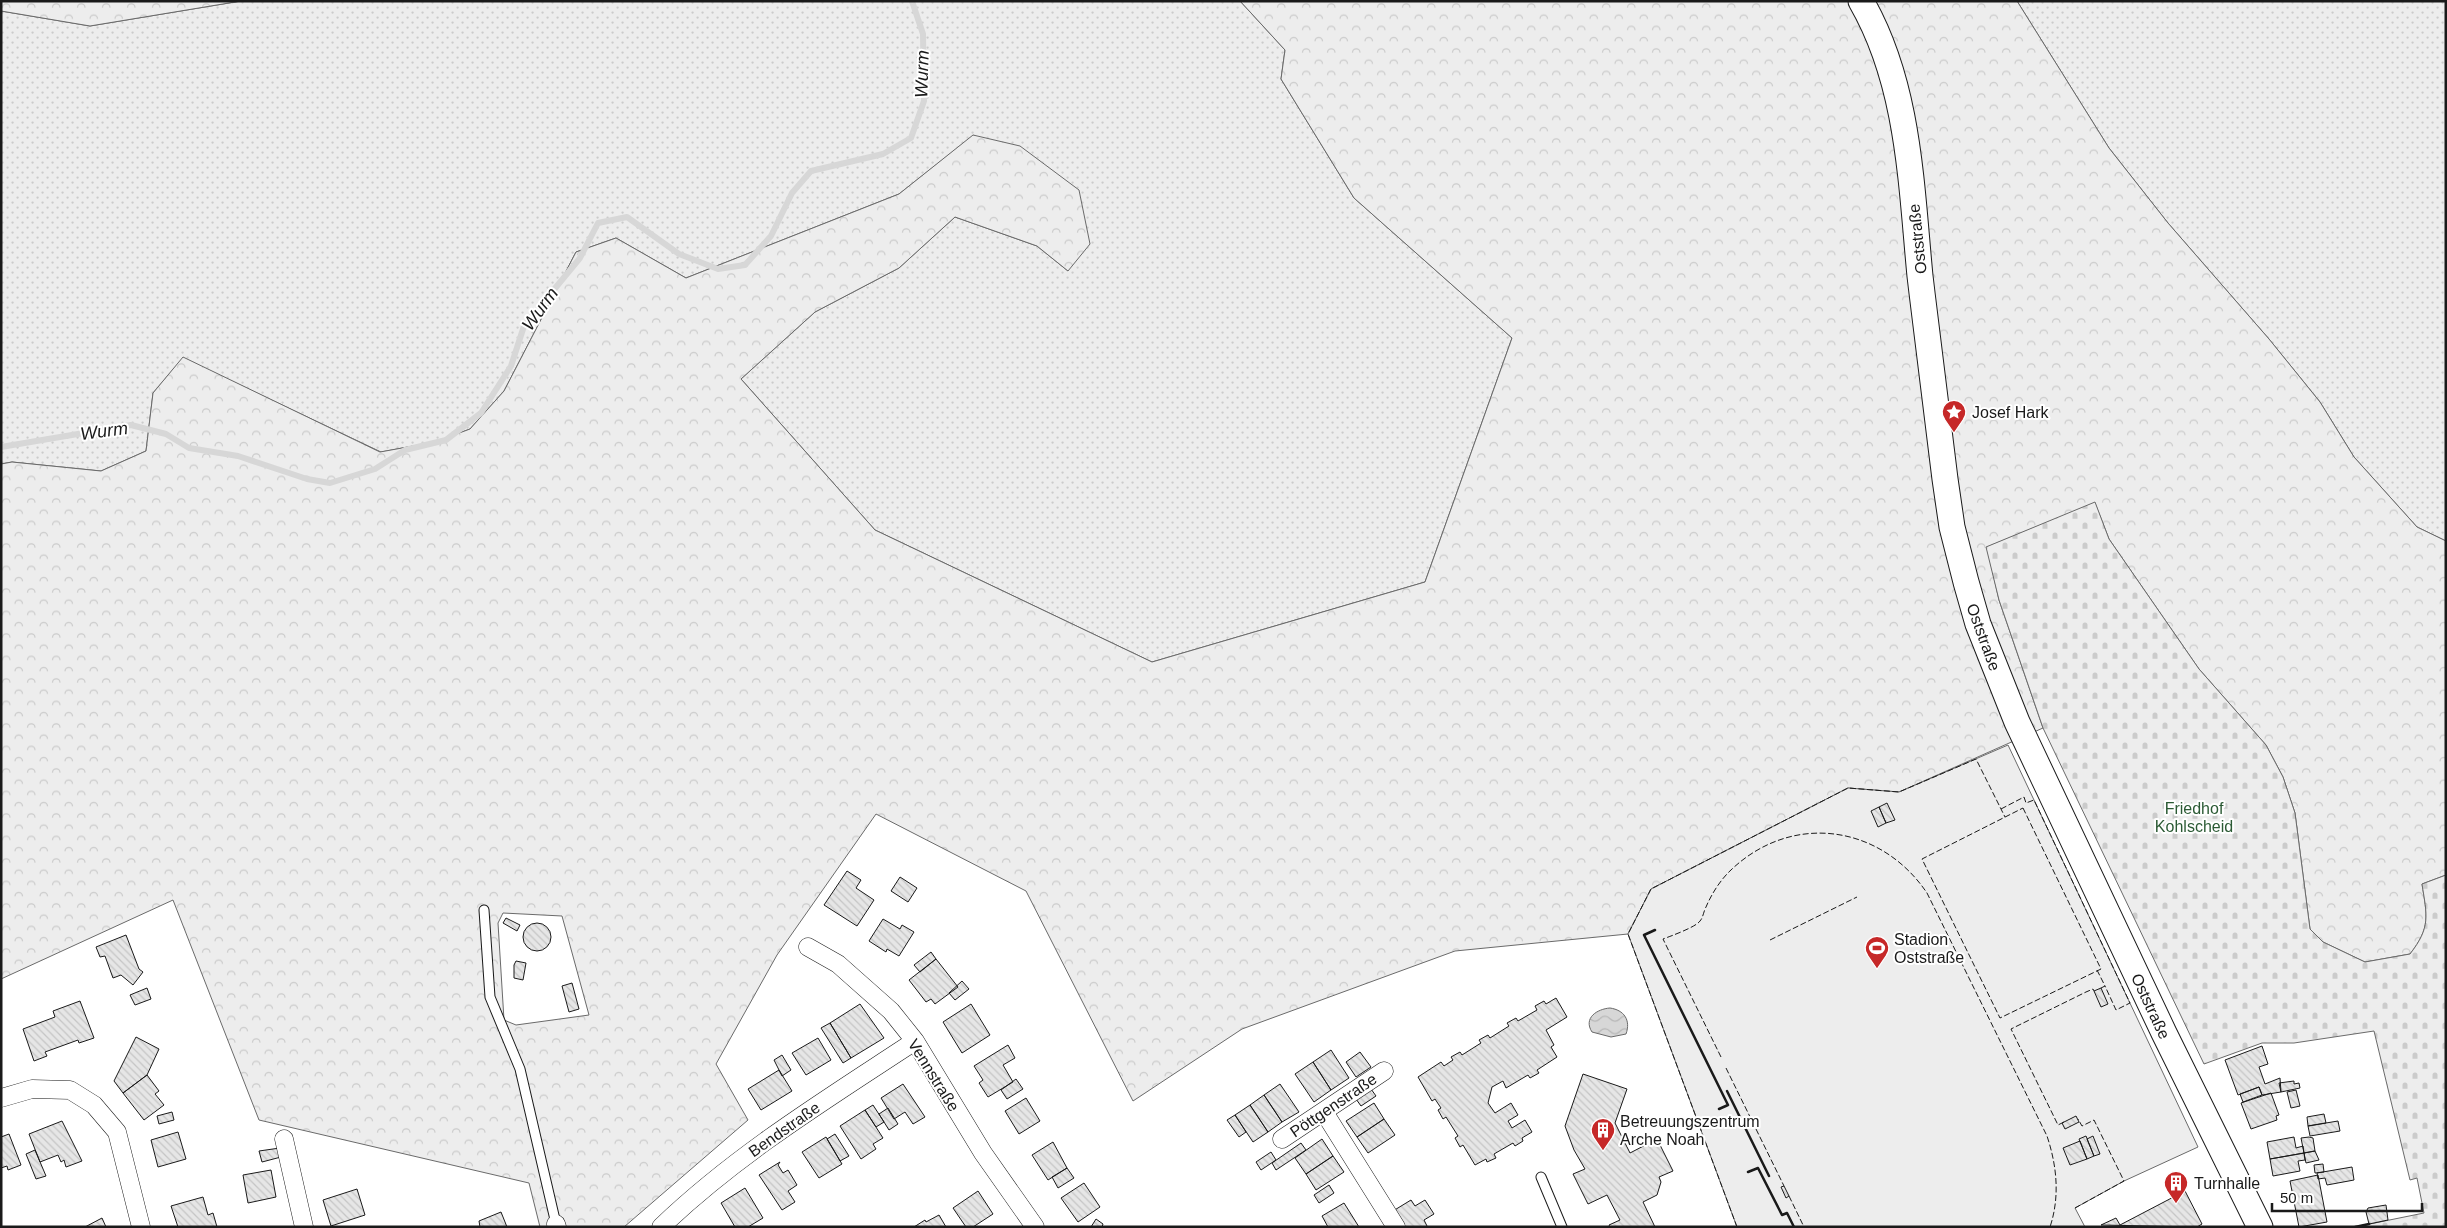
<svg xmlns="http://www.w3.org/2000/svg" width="2447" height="1228" font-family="Arial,sans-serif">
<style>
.grass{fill:url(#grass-dots);stroke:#6a6a6a}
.forest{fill:url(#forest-crowns);stroke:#6a6a6a;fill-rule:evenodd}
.cemetery{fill:url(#cemetery-stones);stroke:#6a6a6a}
.built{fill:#ededed;stroke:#6a6a6a}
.water{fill:url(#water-waves);stroke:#6a6a6a}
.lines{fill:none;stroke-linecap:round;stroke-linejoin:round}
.stream{stroke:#d7d7d7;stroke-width:6}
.building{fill:url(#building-back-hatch);stroke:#1a1a1a}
.lane-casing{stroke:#1a1a1a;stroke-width:11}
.street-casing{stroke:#1a1a1a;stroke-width:19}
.secondary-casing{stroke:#1a1a1a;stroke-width:27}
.lane{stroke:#fff;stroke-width:9}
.street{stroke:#fff;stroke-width:18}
.secondary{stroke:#fff;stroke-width:25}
.fence{stroke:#1a1a1a;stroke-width:1;stroke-dasharray:6 2.5;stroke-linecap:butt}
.wall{stroke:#1a1a1a;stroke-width:2.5}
.labels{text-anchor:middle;stroke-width:4;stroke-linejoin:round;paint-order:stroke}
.street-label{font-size:16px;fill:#1a1a1a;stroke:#fff}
.poi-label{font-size:16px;fill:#1a1a1a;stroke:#fff;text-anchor:start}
.park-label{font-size:16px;fill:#2b5a34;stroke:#fff}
.water-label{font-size:18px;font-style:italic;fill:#1a1a1a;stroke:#fff}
</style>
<defs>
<pattern id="grass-dots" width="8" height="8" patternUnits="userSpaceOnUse" patternTransform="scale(1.25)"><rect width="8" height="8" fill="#ededed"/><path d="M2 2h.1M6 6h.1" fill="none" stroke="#cbcbcb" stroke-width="1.8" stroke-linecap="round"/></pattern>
<pattern id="forest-crowns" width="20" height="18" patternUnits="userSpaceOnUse" patternTransform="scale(1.25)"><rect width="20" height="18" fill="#ededed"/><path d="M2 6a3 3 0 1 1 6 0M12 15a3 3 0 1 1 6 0" fill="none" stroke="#cbcbcb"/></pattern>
<pattern id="cemetery-stones" width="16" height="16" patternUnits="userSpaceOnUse" patternTransform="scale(1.25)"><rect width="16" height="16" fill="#ededed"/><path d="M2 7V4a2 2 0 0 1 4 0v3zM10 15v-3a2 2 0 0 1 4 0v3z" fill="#cbcbcb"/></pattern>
<pattern id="water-waves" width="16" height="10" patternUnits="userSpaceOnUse" patternTransform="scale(1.25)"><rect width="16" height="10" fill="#d7d7d7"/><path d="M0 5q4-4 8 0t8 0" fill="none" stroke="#b8b8b8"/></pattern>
<pattern id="building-back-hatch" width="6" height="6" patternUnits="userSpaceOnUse" patternTransform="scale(1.25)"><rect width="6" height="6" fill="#e6e6e6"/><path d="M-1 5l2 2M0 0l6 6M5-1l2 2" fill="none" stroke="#c5c5c5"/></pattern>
</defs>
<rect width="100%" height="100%" fill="#fff"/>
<path class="grass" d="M241,1H1240L1285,50L1281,79L1354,198L1512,338L1425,582L1152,662L875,530L741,379L815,312L899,268L955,217L1037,246L1068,271L974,135L899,194L686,278L616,238L576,252L504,391L470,429L435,442L381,452L183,358L153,393L146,451L101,471L12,462L1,464V11L90,26Z
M2017,1H2446V541L2417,527L2354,457L2320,402L2269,339L2168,223L2109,148Z"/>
<path class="forest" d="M1,1H241L90,26L1,11Z
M1240,1H2017L2109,148L2168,223L2269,339L2320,402L2354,457L2417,527L2446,541V875L2422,884C2427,916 2431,927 2410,954L2365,962L2323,942L2310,929L2295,813L2283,777L2266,745L2199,669L2109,539L2095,503L1987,547L1999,600L2043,728L1899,792L1848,788L1651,889L1628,934L1455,951L1242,1029L1133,1101L1026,891L876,814L777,955L716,1064L748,1120L624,1227H540L529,1183L259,1120L173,900L1,979V464L12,462L101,471L146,451L153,393L183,357L380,452L435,442L470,429L504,391L576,252L616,238L686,278L899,194L973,135L1020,146L1079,190L1090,244L1068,271L1037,246L955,217L899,268L815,312L741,379L875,530L1152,662L1425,582L1512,338L1354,198L1281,79L1285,50ZM503,913L562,916L589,1015L516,1025L504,1020L498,923Z"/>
<path class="cemetery" d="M2095,502L2109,539L2199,669L2266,745L2283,777L2295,813L2310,929L2323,942L2365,962L2410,954C2431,927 2427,916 2422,884L2446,875V1227H2355L2424,1213L2417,1178L2410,1180L2374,1031L2294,1043H2262L2204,1064L2043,728L1999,600L1986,547Z"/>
<path class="built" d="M2008,745L2198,1147L2124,1181L2075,1208L2085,1227H1737L1628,934L1651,889L1848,788L1899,792Z"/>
<path class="water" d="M1610,1008C1624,1010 1631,1020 1626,1034L1611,1037L1592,1032C1583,1018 1597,1009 1610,1008Z"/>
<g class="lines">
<path class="stream" d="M1,447L131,425L166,434L189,448L238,456L307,479L330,483L375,469L405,450L446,440L481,413L511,366L524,326L580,258L598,223L627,217L679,254L718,269L745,265L771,236L792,193L811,171L883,154L911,138L924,101L923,34L912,1"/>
</g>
<path class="building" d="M1887,803L1895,820L1886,823L1879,807Z
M1879,807L1886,823L1878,827L1871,811Z
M847,871L861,880L856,888L874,900L857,926L824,905Z
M900,877L917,888L908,902L891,891Z
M506,918L520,925L517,931L503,923Z
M883,919L900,929L902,925L914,932L899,956L887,949L886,952L869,941Z
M523 937a14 14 0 1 1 28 0a14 14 0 1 1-28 0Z
M126,935L139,969L143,972L133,985L121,975L113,978L105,956L100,957L96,947Z
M931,952L936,959L920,972L914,965Z
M936,959L958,987L935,1004L931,999L926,1002L909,980Z
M516,961L526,963L523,980L514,978V965Z
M962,981L969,989L955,1000L949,993Z
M572,983L579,1009L569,1012L562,986Z
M147,988L151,999L135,1005L130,995Z
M2101,988L2108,1004L2101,1007L2094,991Z
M1556,998L1567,1017L1546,1030L1554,1045L1551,1047L1557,1057L1537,1070L1539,1073L1530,1078L1528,1075L1506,1088L1503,1081L1492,1087L1488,1103L1495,1113L1511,1103L1518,1115L1508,1121L1512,1128L1525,1120L1532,1132L1522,1138L1523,1141L1515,1146L1513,1143L1494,1154L1496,1158L1487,1162L1486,1159L1475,1165L1463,1145L1460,1147L1455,1138L1458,1136L1446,1117L1443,1119L1438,1110L1441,1108L1435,1099L1432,1101L1418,1077L1441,1062L1444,1066L1453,1060L1451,1057L1460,1052L1462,1055L1481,1043L1479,1040L1488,1035L1490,1038L1509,1026L1507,1023L1516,1018L1518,1021L1537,1010L1535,1006L1544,1001L1546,1004Z
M80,1001L94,1038L79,1043L78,1040L45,1052L47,1056L34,1061L23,1029L55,1017L53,1011Z
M860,1004L884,1038L851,1058L830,1023Z
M971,1004L990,1035L962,1053L943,1022Z
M830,1023L851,1058L843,1063L821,1028Z
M136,1037L159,1049L147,1075L123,1093L114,1081Z
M818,1038L831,1060L806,1075L792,1053Z
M1008,1045L1015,1058L1003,1065L1013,1082L988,1097L979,1083L983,1080L974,1066Z
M2262,1046L2268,1064L2259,1067L2265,1084L2280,1078L2281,1092L2262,1095L2259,1087L2238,1095L2225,1060Z
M1331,1050L1349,1078L1331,1090L1313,1062Z
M1360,1052L1371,1067L1356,1077L1346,1062Z
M782,1055L791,1070L782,1076L774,1060Z
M1313,1062L1331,1090L1314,1102L1295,1074Z
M779,1070L792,1091L761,1110L748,1089Z
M1583,1074L1627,1089L1615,1123L1630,1153L1657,1139L1673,1171L1659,1177L1661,1182L1657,1195L1643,1202L1655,1227H1610L1609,1225L1620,1220L1607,1195L1588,1204L1573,1174L1585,1169L1574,1150L1565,1126Z
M147,1075L159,1091L155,1094L164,1105L144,1120L123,1093Z
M1016,1079L1023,1089L1007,1099L1001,1090Z
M2294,1081V1084L2299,1083L2300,1088L2281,1092L2279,1083Z
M903,1084L925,1117L913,1124L905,1112L894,1119L881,1098Z
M1280,1084L1299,1112L1282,1122L1264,1095Z
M2259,1087L2262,1095L2243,1102L2240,1094Z
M1371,1089L1376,1096L1361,1106L1356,1099Z
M2296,1090L2300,1106L2291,1108L2287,1092Z
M2271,1093L2279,1115L2276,1116L2277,1120L2251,1129L2241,1103Z
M1264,1095L1282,1122L1268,1132L1250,1105Z
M1026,1098L1040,1121L1019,1134L1005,1111Z
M1374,1103L1384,1119L1357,1137L1346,1121Z
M873,1105L884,1122L876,1127L865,1110Z
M1250,1105L1268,1132L1253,1142L1235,1115Z
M888,1108L898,1124L889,1130L879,1114Z
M865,1110L883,1138L873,1144L876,1149L861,1159L840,1126Z
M172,1112L174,1120L159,1124L157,1116Z
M2324,1114L2326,1123L2308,1126L2307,1117Z
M1235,1115L1246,1132L1239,1137L1227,1120Z
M2076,1116L2079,1122L2065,1129L2062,1123Z
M1384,1119L1395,1135L1368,1153L1357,1137Z
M62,1121L82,1161L66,1167L64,1160L61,1162L58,1155L40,1162L29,1134Z
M2338,1121L2340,1131L2310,1136L2308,1126Z
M178,1132L186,1159L158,1167L151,1140Z
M9,1134L21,1165L8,1170L7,1166L1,1168V1137Z
M835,1134L849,1156L840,1161L827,1139Z
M2086,1136L2094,1156L2087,1159L2079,1139Z
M2093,1136L2100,1154L2094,1156L2087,1139Z
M826,1137L842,1164L819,1178L802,1152Z
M2294,1137L2296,1148L2303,1146L2304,1153L2270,1159L2267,1142Z
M2309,1137L2313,1138L2315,1151L2304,1153L2301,1138Z
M1322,1139L1333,1156L1306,1174L1295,1158Z
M2080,1141L2087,1159L2070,1165L2063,1148Z
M1053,1142L1067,1168L1048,1180L1032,1155Z
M1301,1143L1306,1150L1276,1170L1272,1163Z
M280,1148L281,1157L262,1162L259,1151Z
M35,1150L46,1176L36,1179L26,1154Z
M2315,1151L2319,1160L2306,1163L2304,1153Z
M1271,1152L1276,1160L1261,1170L1256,1162Z
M2304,1153L2305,1160L2298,1161L2300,1171L2273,1176L2270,1159Z
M1333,1156L1344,1172L1316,1190L1306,1174Z
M780,1162L778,1165L783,1173L788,1170L797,1185L788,1191L795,1202L782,1210L759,1175Z
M2323,1164L2324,1172L2315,1173L2314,1165Z
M2352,1167L2354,1180L2327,1185L2325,1178L2318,1179L2317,1173Z
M1067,1168L1074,1178L1058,1188L1052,1177Z
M271,1170L276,1197L248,1203L243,1175Z
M2318,1175L2327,1222L2299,1227L2290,1181Z
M1084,1183L1100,1207L1078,1222L1061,1198Z
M1329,1185L1334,1193L1319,1203L1314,1195Z
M1784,1186L1789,1196L1786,1198L1781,1187Z
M745,1188L763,1218L748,1227H735L721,1203Z
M357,1189L365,1215L331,1226L323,1200Z
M978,1191L993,1214L973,1227H966L953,1208Z
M2185,1191L2202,1224L2197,1227L2101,1225L2116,1218L2120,1225Z
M203,1197L208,1215L213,1213L217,1227H178L171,1206Z
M1411,1200L1415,1206L1425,1200L1434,1214L1424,1220L1427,1226L1426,1227H1403L1393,1211Z
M1344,1203L1359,1227H1328L1322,1216Z
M2386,1205L2388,1220L2369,1224L2366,1212L2368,1208Z
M501,1212L507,1227H480L479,1221Z
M939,1215L946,1227H914L925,1220L926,1222Z
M102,1218L106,1227H85Z
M1096,1219L1103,1224L1102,1227H1091Z"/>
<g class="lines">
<g class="lane-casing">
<path id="lane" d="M484,910L490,997L520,1069L556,1224
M1541,1177L1562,1227"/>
</g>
<g class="street-casing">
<path id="street" d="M808,947L838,964L891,1011L915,1041L983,1153L1035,1227
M1,1098L32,1089L70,1090L94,1105L117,1132L141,1227
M1324,1112L1396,1227
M284,1139L304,1227
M1282,1139L1384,1071
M556,1224L557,1227
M661,1227C737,1154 827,1099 915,1041"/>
</g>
<g class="secondary-casing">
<path id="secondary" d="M1861,1C1909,84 1911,183 1920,276C1928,344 1937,412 1945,479L1952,527L1966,582L1978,624L2017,722L2164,1033L2260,1227"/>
</g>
<use href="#lane" class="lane"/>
<use href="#street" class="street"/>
<use href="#secondary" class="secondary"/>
<path class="fence" d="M2023,808L2101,969L2000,1018L1922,859Z
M2001,809L2024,797L2026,803L2034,800L2130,1003L2116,1010L2105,986L2101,988
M1770,940L1857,897
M2097,970L2105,986
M1721,1057L1663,939C1671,936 1696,927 1700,921C1703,918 1704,910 1706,907C1712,893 1721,879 1732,869C1793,812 1881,825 1927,893L2047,1136C2057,1166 2060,1197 2050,1227
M1726,1068L1784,1186
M2064,1122L2058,1125L2011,1029L2086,992L2093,989L2094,991
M1789,1196L1804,1227
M2075,1208L2124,1181L2094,1120L2082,1126L2078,1119
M1737,1227L1628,934L1651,889L1848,788L1899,792L1976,759L2005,817"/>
<path class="wall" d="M1655,930L1644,935L1728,1105L1719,1109
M1727,1091L1769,1176
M1748,1172L1758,1168L1782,1215L1787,1213L1794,1227
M2355,1227L2369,1224"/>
</g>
<defs>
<g id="sight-pin" transform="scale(1.25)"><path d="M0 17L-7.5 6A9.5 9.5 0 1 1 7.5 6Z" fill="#c62828" stroke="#fff"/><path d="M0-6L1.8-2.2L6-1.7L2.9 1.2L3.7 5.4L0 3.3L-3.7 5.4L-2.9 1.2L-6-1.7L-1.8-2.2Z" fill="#fff"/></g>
<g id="stadium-pin" transform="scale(1.25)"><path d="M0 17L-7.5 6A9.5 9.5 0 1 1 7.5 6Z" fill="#c62828" stroke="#fff"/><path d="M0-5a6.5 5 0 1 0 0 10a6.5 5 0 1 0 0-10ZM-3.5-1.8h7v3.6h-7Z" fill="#fff"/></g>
<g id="building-pin" transform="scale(1.25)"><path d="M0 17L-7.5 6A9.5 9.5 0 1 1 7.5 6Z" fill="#c62828" stroke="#fff"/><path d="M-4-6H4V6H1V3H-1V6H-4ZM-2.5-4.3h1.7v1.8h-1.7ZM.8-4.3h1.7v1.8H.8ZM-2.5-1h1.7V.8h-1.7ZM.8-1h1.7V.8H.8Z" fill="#fff"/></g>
</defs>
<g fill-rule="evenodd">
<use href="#sight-pin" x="1954" y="412"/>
<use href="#stadium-pin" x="1877" y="948"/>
<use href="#building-pin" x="1603" y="1130"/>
<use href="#building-pin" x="2176" y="1183"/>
</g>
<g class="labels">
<g class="street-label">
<text transform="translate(1917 239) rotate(-96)" y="6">Oststraße</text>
<text transform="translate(1984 637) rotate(70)" y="6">Oststraße</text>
<text transform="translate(2151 1006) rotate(65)" y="6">Oststraße</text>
<text transform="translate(934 1075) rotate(58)" y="6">Vennstraße</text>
<text transform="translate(1333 1105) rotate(-34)" y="6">Pöttgenstraße</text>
<text transform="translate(784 1129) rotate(-35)" y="6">Bendstraße</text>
</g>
<g class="poi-label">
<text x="1972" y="418">Josef Hark</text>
<text x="1894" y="945">Stadion<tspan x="1894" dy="18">Oststraße</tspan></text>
<text x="1620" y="1127">Betreuungszentrum<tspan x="1620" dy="18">Arche Noah</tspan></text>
<text x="2194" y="1189">Turnhalle</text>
</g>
<g class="park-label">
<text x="2194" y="814">Friedhof<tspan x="2194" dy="18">Kohlscheid</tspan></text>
</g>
<g class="water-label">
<text transform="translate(922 74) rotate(-88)" y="6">Wurm</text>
<text transform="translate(540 309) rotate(-54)" y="6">Wurm</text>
<text transform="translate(104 431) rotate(-7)" y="6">Wurm</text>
</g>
</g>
<rect width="2447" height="1228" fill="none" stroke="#1a1a1a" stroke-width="5"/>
<path d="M2272 1203v8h150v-8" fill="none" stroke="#1a1a1a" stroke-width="2.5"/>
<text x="2280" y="1203" font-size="15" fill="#1a1a1a" stroke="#ffffff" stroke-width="4" paint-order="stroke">50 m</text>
</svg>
